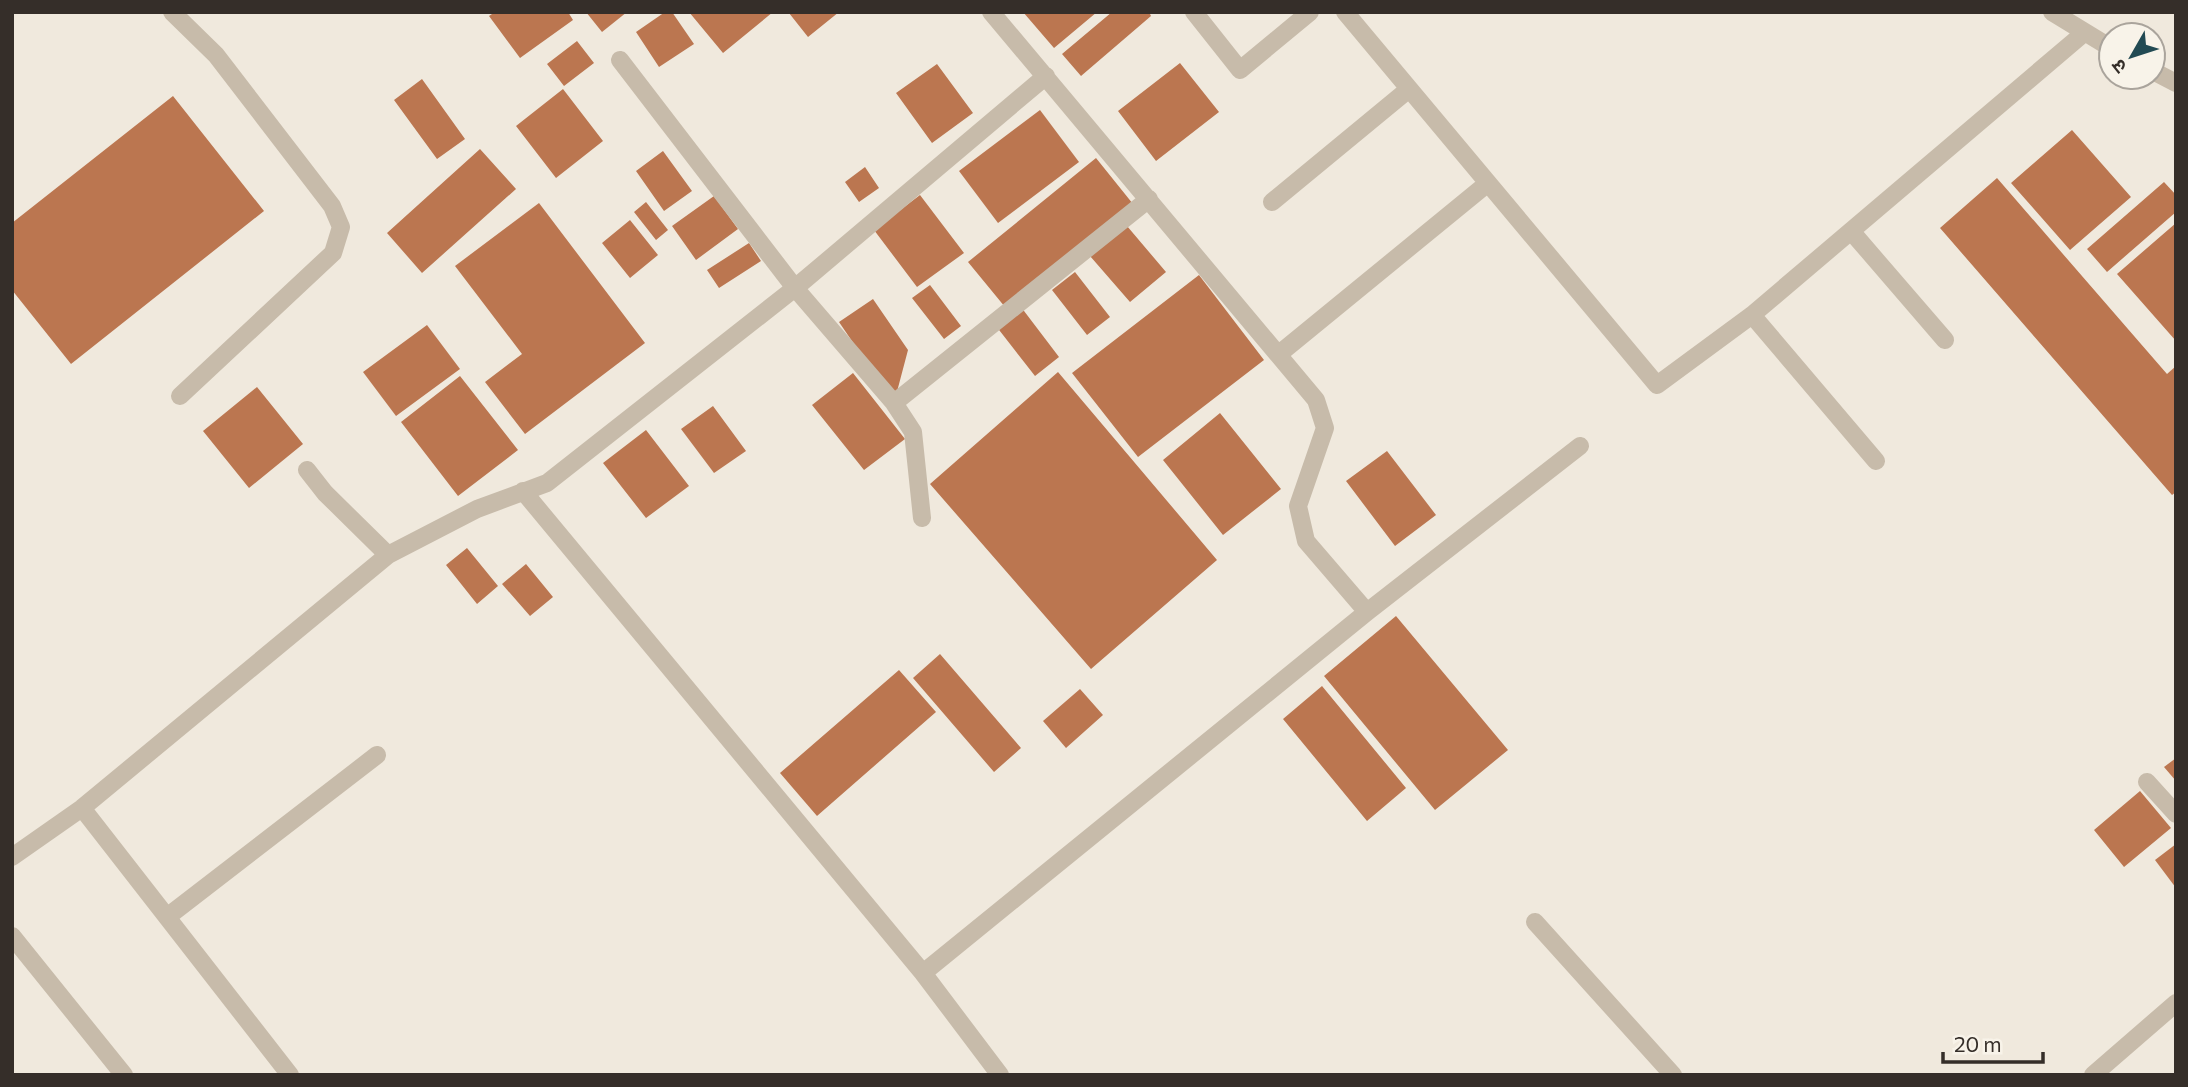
<svg xmlns="http://www.w3.org/2000/svg" width="2188" height="1087" font-family="Commissioner,'Noto Sans Devanagari',sans-serif">
<style>
.building{fill:#bb7650}
.lines{fill:none;stroke-linecap:round;stroke-linejoin:round}
.street{stroke:#c7bbaa;stroke-width:18}
</style>
<rect width="100%" height="100%" fill="#f0e9dd"/>
<path class="building" d="M495,12H568L573,20L520,58L489,16Z
M586,12H627L602,32Z
M665,12H672L694,44L659,67L636,32Z
M689,12H773L723,53Z
M839,12L808,37L789,13L791,12Z
M1023,12H1097L1054,48Z
M1112,12H1149L1151,16L1081,76L1062,54Z
M577,41L594,63L564,86L547,64Z
M1180,63L1219,112L1156,161L1118,111Z
M937,64L973,113L932,143L896,93Z
M422,79L465,139L437,159L394,100Z
M563,89L603,141L556,178L516,126Z
M173,96L264,211L71,364L12,290V223Z
M1040,110L1079,162L998,223L959,171Z
M2072,130L2131,197L2070,250L2011,183Z
M480,149L516,189L422,273L387,233Z
M663,151L692,191L664,211L636,171Z
M1096,158L1133,204L1005,307L968,262Z
M865,167L879,188L859,202L845,182Z
M1997,178L2167,374L2176,366V492L2172,495L1940,228Z
M2164,182L2176,195V212L2107,272L2087,249Z
M920,195L964,253L917,287L874,230Z
M714,196L738,229L696,260L672,226Z
M646,202L668,230L656,240L634,212Z
M539,203L645,343L525,434L485,382L522,354L455,266Z
M630,220L658,255L630,278L602,243Z
M2176,223V341L2117,274Z
M1127,226L1166,272L1130,302L1090,256Z
M749,243L761,261L719,288L707,270Z
M1075,272L1110,317L1087,335L1052,290Z
M1199,275L1264,360L1138,457L1072,373Z
M930,285L961,326L944,339L912,298Z
M873,299L908,350L894,403L839,322Z
M1021,307L1059,357L1035,376L996,326Z
M427,325L460,369L396,416L363,372Z
M1058,372L1217,560L1091,669L930,484Z
M853,373L905,439L864,470L812,405Z
M460,376L518,450L458,496L401,422Z
M257,387L303,444L249,488L203,431Z
M713,406L746,451L714,473L681,429Z
M1220,413L1281,489L1223,535L1163,460Z
M646,430L689,486L646,518L603,463Z
M1387,451L1436,515L1395,546L1346,481Z
M467,548L498,586L477,604L446,565Z
M526,564L553,597L530,616L502,584Z
M1396,616L1508,750L1435,810L1324,676Z
M940,654L1021,748L994,772L913,678Z
M899,670L936,712L817,816L780,773Z
M1322,686L1406,788L1367,821L1283,719Z
M1080,689L1103,715L1066,748L1043,721Z
M2176,758V781L2164,767Z
M2140,791L2171,828L2124,867L2094,830Z
M2176,844V888L2155,860Z"/>
<g class="lines">
<path class="street" d="M172,12L216,55L332,206L341,227L333,253L180,396
M991,12L1316,400L1325,428L1298,506L1306,541L1367,612
M1194,12L1240,70L1310,12
M1345,12L1657,385L1752,315L2084,33
M2052,12L2111,48
M620,60L795,288L894,403L913,432L922,518
M2153,71L2176,83
M1272,202L1409,89
M1851,231L1945,340
M1752,315L1876,461
M1279,354L1488,183
M894,403L1149,199
M307,470L325,493L388,555
M523,491L923,973L1000,1075
M2147,782L2176,814
M82,808L290,1075
M12,857L82,808L388,555L477,509L547,483L795,288L1046,76
M167,917L377,755
M1535,922L1673,1075
M12,936L124,1075
M923,973L1367,612L1580,446
M2093,1075L2176,1003"/>
</g>
<rect width="2188" height="1087" fill="none" stroke="#352e29" stroke-width="28"/>
<g transform="translate(2132 56) rotate(231)"><circle r="33" fill="#f8f3e9" stroke="#aaa49c" stroke-width="2"/>
<path d="M0-5L12 26L0 18L-12 26Z" fill="#224a53"/>
<text y="-10" font-size="19" font-weight="bold" text-anchor="middle" fill="#352e29">उ</text>
</g>
<path d="M1943 1052v10h100v-10" fill="none" stroke="#352e29" stroke-width="3.5"/>
<text x="1954" y="1052" font-size="21" fill="#352e29" stroke="#f8f3e9" stroke-width="5" paint-order="stroke">20 m</text>
</svg>
